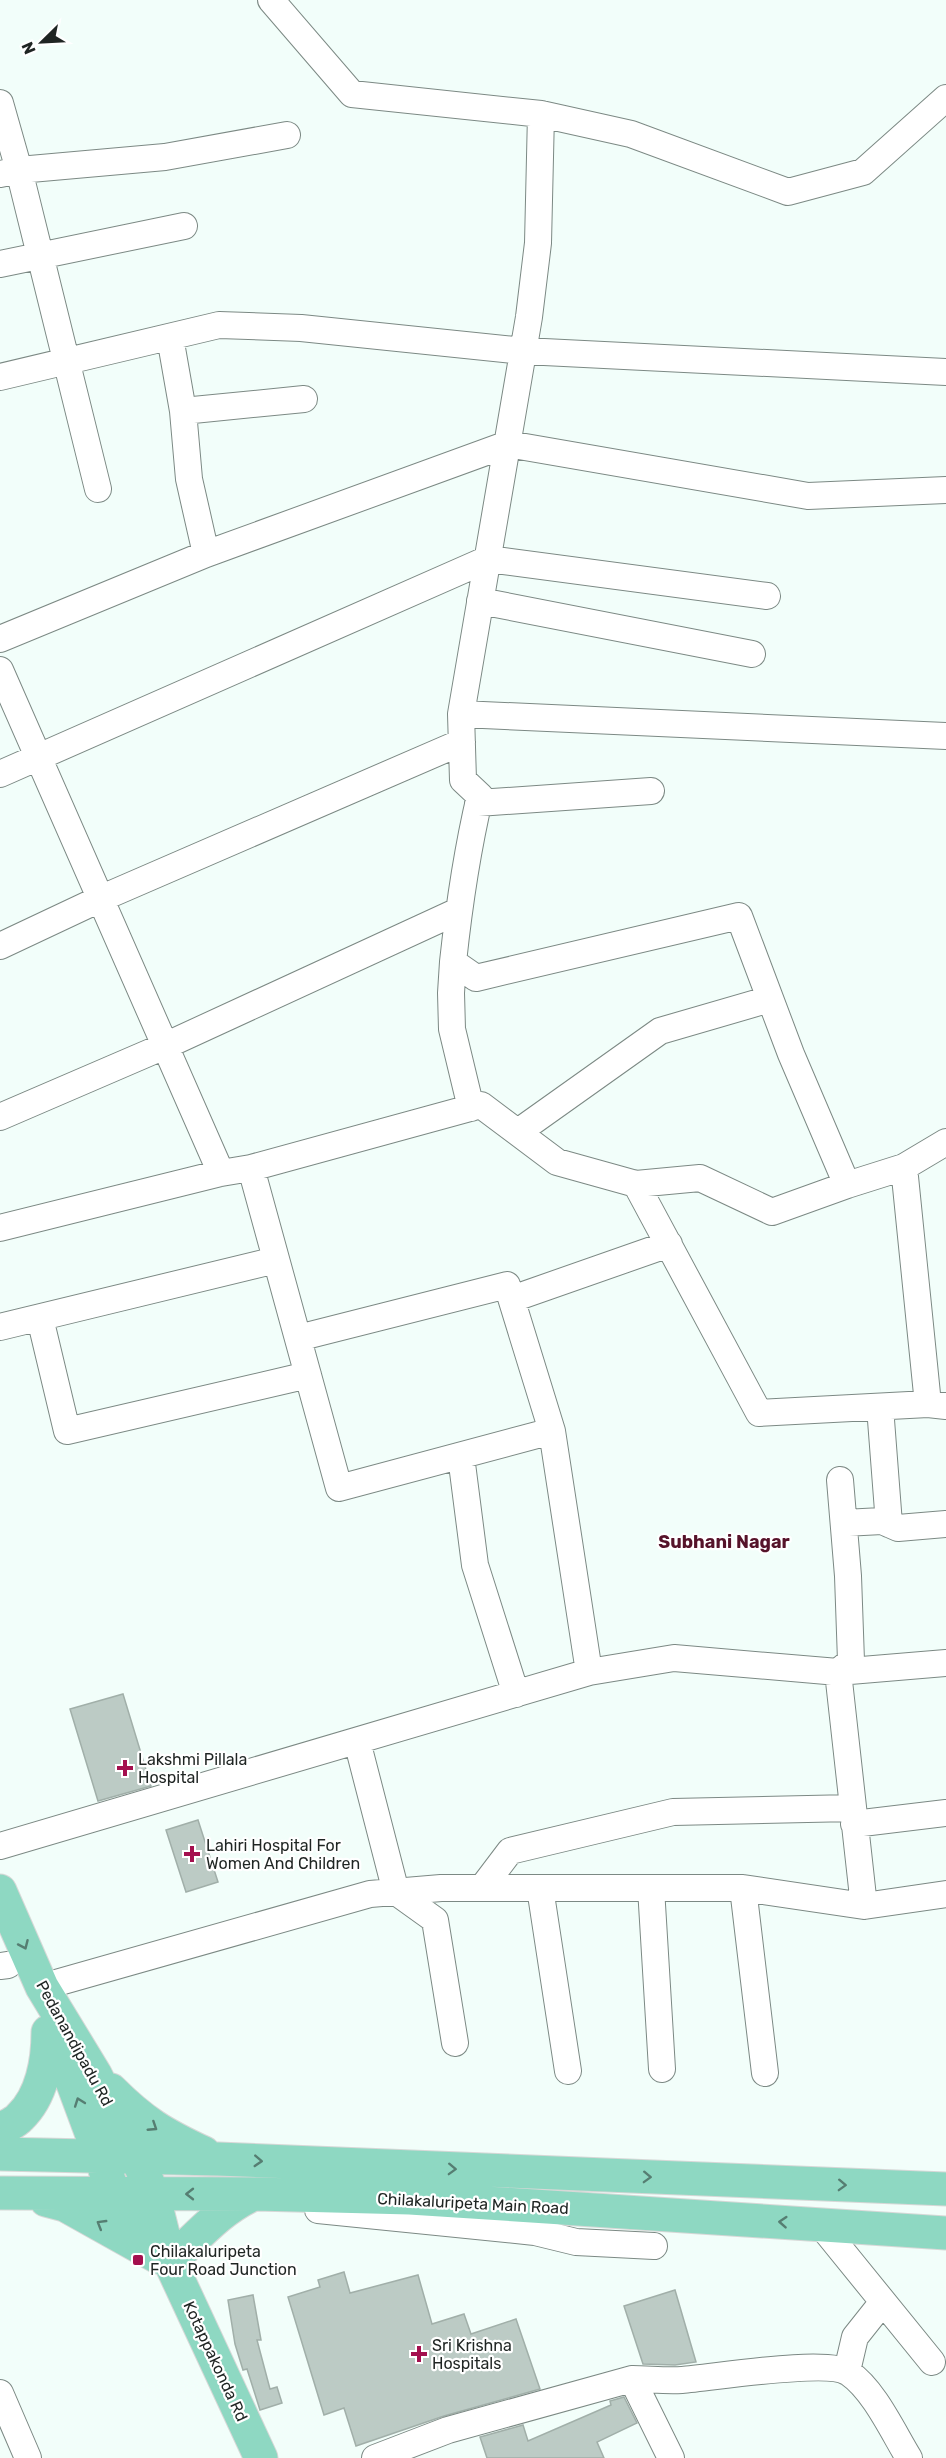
<svg xmlns="http://www.w3.org/2000/svg" width="946" height="2458" font-family="Rubik,sans-serif">
<style>
.building{fill:#bccbc5;stroke:#a1afa9;stroke-width:1.5}
.lines{fill:none;stroke-linecap:round;stroke-linejoin:round}
.minor-casing{stroke:#7c8984;stroke-width:28}
.major-casing{stroke:#d7d8d7;stroke-width:35}
.minor{stroke:#fff;stroke-width:26}
.major{stroke:#8ed8c2;stroke-width:33}
.oneway{stroke:#567e72}
.poi-dot{fill:#a40f4e;stroke:#fff;stroke-width:2}
.labels{text-anchor:middle;stroke-width:4.5;stroke-linejoin:round;paint-order:stroke}
.poi-label{font-size:16px;fill:#1f2523;stroke:#fff;text-anchor:start}
.street-label{font-size:16px;fill:#1f2523;stroke:#fff}
.neighbourhood-label{font-size:18px;font-weight:bold;fill:#56132a;stroke:#fff}
</style>
<rect width="100%" height="100%" fill="#f2fefa"/>
<path class="building" d="M123,1694L151,1786L98,1801L70,1709Z
M198,1820L218,1882L186,1892L166,1830Z
M344,2272L350,2293L418,2275L432,2324L464,2314L471,2334L516,2319L540,2389L444,2416L356,2446L344,2408L324,2415L288,2297L320,2287L318,2280Z
M675,2290L696,2362L675,2365L643,2364L624,2306Z
M253,2295L261,2340H257L270,2389L277,2387L282,2403L260,2410L247,2369L243,2370L235,2344L228,2300Z
M624,2397L637,2423L597,2442L604,2458H487L480,2437L523,2425L528,2441L611,2405L610,2401Z"/>
<g class="lines">
<g class="minor-casing">
<path id="minor" d="M271,0L352,94L541,114
M946,98L863,172L788,192L631,134L541,114L538,243L529,317L461,714L463,780L480,796C467,851 459,906 453,962L476,978L739,916L791,1054L847,1185L904,1167L946,1142
M0,103L19,170L98,489
M0,174L19,170L165,157L287,135
M0,264L184,226
M170,337L183,411L189,479L206,554
M0,377L219,325L301,328L524,351L946,372
M183,411L304,399
M480,601L752,654
M0,639L206,554L508,444L808,496L946,490
M0,670L221,1173
M461,714L946,736
M0,774L488,559L767,596
M478,803L651,791
M0,946L102,898L462,742
M453,962L451,993L452,1029L471,1108
M0,1117L167,1045L458,911
M518,1132L660,1031L770,999
M904,1167L928,1404
M251,1168L339,1488L552,1431L507,1285L298,1338
M636,1184L700,1178L772,1212L847,1185
M0,1228L221,1173L251,1168L481,1105L557,1162L636,1184L759,1413L928,1404L946,1406
M512,1299L669,1244
M40,1318L67,1431L308,1375
M0,1327L276,1260
M880,1407L889,1524
M552,1431L589,1672
M461,1456L475,1565L516,1694
M844,1523L882,1521L898,1528L946,1524
M838,1672L851,1661L848,1576L840,1480
M838,1672L946,1663
M357,1741L396,1892L435,1920L455,2043
M854,1824L946,1813
M0,1846L589,1672L674,1658L838,1672L864,1906L946,1894
M482,1888L510,1851L673,1812L853,1808
M540,1888L568,2071
M651,1888L662,2069
M743,1888L765,2073
M0,1966L8,1965
M42,1987L370,1894L441,1888H743L864,1906
M318,2210L535,2232L576,2242L654,2246
M820,2224L932,2362
M847,2371L855,2337L882,2303
M632,2379C648,2379 665,2381 682,2380C712,2378 828,2358 849,2373C874,2390 893,2432 909,2458
M0,2393L28,2458
M375,2458L448,2430L632,2379L671,2458"/>
</g>
<g class="major-casing">
<path id="major" d="M0,1891L42,1987L95,2074L136,2156L153,2194L170,2262L261,2458
M50,2036L63,2057L114,2194L165,2256
M111,2090C143,2122 163,2134 204,2153
M0,2130C6,2126 15,2123 20,2117C42,2096 48,2061 48,2032
M0,2154L218,2159L946,2189
M0,2193L256,2194L410,2198L946,2233
M46,2200L65,2205L158,2257
M170,2262C197,2237 220,2209 254,2194"/>
</g>
<use href="#minor" class="minor"/>
<use href="#major" class="major"/>
</g>
<defs><path id="oneway-chevron" d="M-2-3.5L2.5 0L-2 3.5" fill="none" stroke-width="1.6" stroke-linecap="round" stroke-linejoin="round" transform="scale(1.5)"/></defs>
<g class="oneway">
<use href="#oneway-chevron" transform="translate(24 1945) rotate(66)"/>
<use href="#oneway-chevron" transform="translate(79 2102) rotate(-110)"/>
<use href="#oneway-chevron" transform="translate(153 2127) rotate(33)"/>
<use href="#oneway-chevron" transform="translate(258 2161) rotate(3)"/>
<use href="#oneway-chevron" transform="translate(452 2169) rotate(2)"/>
<use href="#oneway-chevron" transform="translate(647 2177) rotate(2)"/>
<use href="#oneway-chevron" transform="translate(842 2185) rotate(2)"/>
<use href="#oneway-chevron" transform="translate(190 2194) rotate(180)"/>
<use href="#oneway-chevron" transform="translate(783 2222) rotate(-176)"/>
<use href="#oneway-chevron" transform="translate(101 2224) rotate(-149)"/>
</g>
<g class="poi-dot">
<path d="M122 1759h6v6h6v6h-6v6h-6v-6h-6v-6h6z"/>
<path d="M189 1845h6v6h6v6h-6v6h-6v-6h-6v-6h6z"/>
<rect x="132" y="2254" width="12" height="12" rx="3"/>
<path d="M416 2345h6v6h6v6h-6v6h-6v-6h-6v-6h6z"/>
</g>
<g class="labels">
<g class="poi-label">
<text x="138" y="1765">Lakshmi Pillala<tspan x="138" dy="18">Hospital</tspan></text>
<text x="206" y="1851">Lahiri Hospital For<tspan x="206" dy="18">Women And Children</tspan></text>
<text x="150" y="2257">Chilakaluripeta<tspan x="150" dy="18">Four Road Junction</tspan></text>
<text x="432" y="2351">Sri Krishna<tspan x="432" dy="18">Hospitals</tspan></text>
</g>
<g class="street-label">
<text transform="translate(75 2043) rotate(61)" y="6">Pedanandipadu Rd</text>
<text transform="translate(473 2203) rotate(3)" y="6">Chilakaluripeta Main Road</text>
<text transform="translate(216 2361) rotate(65)" y="6">Kotappakonda Rd</text>
</g>
<g class="neighbourhood-label">
<text x="724" y="1548">Subhani Nagar</text>
</g>
</g>
<g transform="translate(42 42) rotate(246)" stroke="#ffffff" stroke-width="4.5" paint-order="stroke">
<path d="M0-4.5L10 22L0 15L-10 22Z" fill="#1f2523"/>
<text y="-9" font-size="16" font-weight="bold" text-anchor="middle" fill="#1f2523">N</text>
</g>
</svg>
